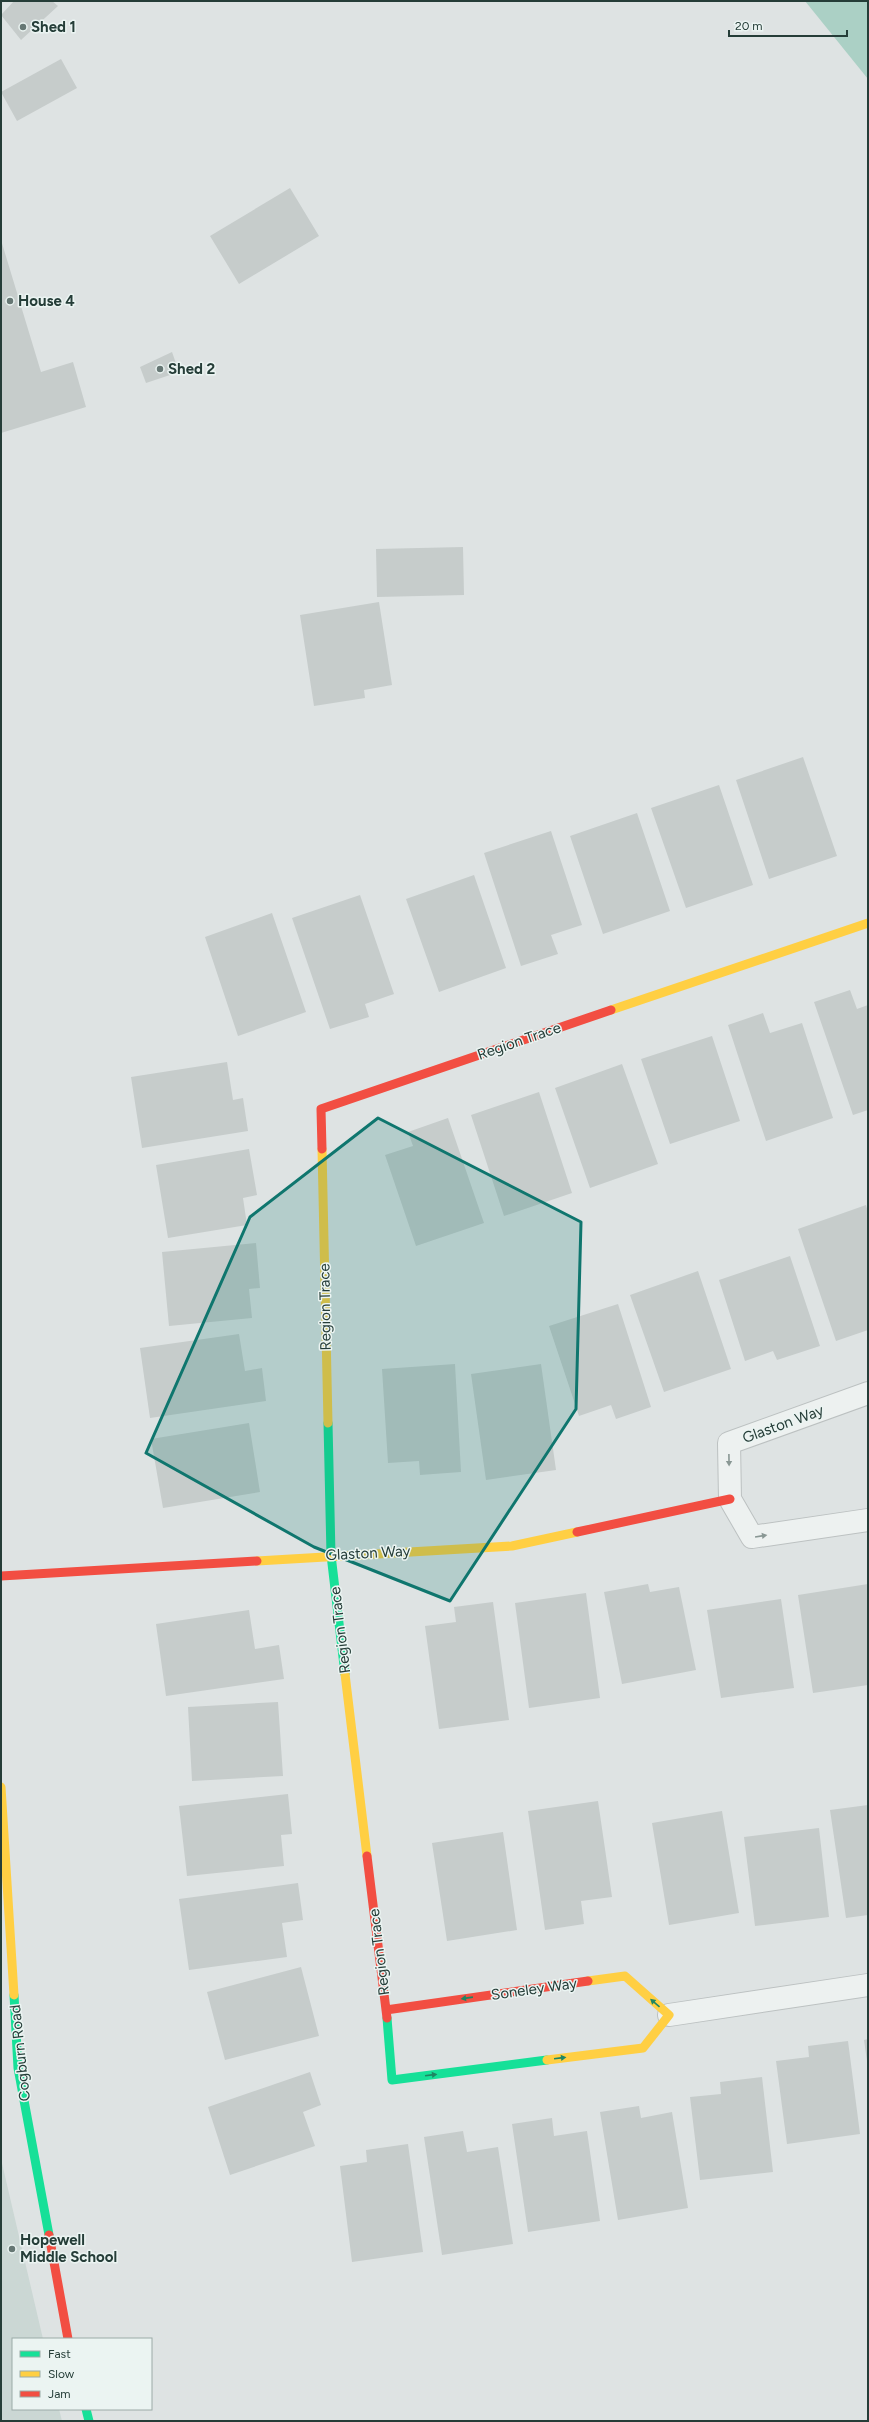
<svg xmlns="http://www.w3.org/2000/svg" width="869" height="2422" font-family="Figtree,sans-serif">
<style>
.built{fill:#cbd7d4}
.water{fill:#abd0c5}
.building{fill:#c6cccb}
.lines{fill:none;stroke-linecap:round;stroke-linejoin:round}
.street-casing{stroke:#bcc1c1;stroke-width:24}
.street{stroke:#edf1f0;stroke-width:22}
.fast{stroke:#16e098;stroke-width:9}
.slow{stroke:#ffcf43;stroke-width:9}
.jam{stroke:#f24e42;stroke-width:9}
.oneway{fill:#899794}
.oneway2{fill:#1e8663}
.marked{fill:#0f766e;fill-opacity:0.2;stroke:#0f766e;stroke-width:3;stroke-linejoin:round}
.poi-dot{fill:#667774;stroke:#ebf4f2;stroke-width:1.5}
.labels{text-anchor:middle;stroke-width:3;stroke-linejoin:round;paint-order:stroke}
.poi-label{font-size:15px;font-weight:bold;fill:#253d38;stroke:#ebf4f2;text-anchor:start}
.street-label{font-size:15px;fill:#253d38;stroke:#ebf4f2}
</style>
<rect width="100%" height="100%" fill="#dee3e3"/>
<path class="built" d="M1,2159L43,2339H13V2409H59L62,2421H1Z"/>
<path class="water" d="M805,1H868V79Z"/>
<path class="building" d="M14,1H52L58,6L21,40L1,15Z
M61,59L77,88L17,121L1,92Z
M290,188L319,236L239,284L210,236Z
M1,240L41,372L73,362L86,407L1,433Z
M172,352L179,372L146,383L140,367Z
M463,547L464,595L377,597L376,549Z
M379,602L392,685L364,690L365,698L314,706L300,615Z
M803,757L837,856L769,879L736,780Z
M719,785L753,885L686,908L651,808Z
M637,813L670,911L603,934L570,836Z
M551,831L582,925L551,935L558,954L521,966L484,853Z
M474,875L506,968L439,992L406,899Z
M360,895L394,994L365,1004L369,1017L330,1029L292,918Z
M272,913L306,1012L238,1036L205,937Z
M850,990L857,1009L868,1005V1110L853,1115L814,1002Z
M763,1013L770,1033L802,1023L833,1118L766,1141L728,1025Z
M712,1036L740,1121L670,1144L641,1059Z
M227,1062L233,1100L243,1098L248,1131L142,1148L131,1077Z
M622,1064L658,1164L590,1188L555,1088Z
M539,1092L572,1193L504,1216L471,1115Z
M448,1118L484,1223L416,1246L385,1155L413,1146L408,1132Z
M249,1149L257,1195L243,1198L247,1225L168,1238L156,1165Z
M866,1205L868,1212V1330L836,1341L798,1229Z
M256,1243L260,1288L249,1289L252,1318L169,1326L162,1252Z
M790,1256L820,1346L777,1360L773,1351L745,1361L719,1280Z
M698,1271L731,1369L664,1392L630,1295Z
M618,1304L651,1407L616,1419L611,1405L579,1416L549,1326Z
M239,1334L245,1371L262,1368L266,1401L150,1418L140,1348Z
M455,1364L461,1472L420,1475L419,1461L388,1463L382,1369Z
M541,1364L556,1470L486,1480L471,1374Z
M249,1423L260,1492L163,1508L151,1439Z
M648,1584L650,1592L679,1587L696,1670L622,1684L604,1592Z
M868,1584V1685L813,1693L798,1595Z
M586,1593L600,1698L529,1708L515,1603Z
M781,1599L794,1688L721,1698L707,1610Z
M493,1602L509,1720L439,1729L425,1626L456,1622L454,1607Z
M249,1610L255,1649L279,1645L284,1679L166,1696L156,1624Z
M278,1702L283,1776L192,1781L188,1707Z
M288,1794L292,1834L281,1835L284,1866L187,1876L179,1806Z
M598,1801L612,1897L581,1901L584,1924L545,1930L528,1811Z
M868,1805V1915L846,1918L830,1810Z
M722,1811L739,1913L669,1925L652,1823Z
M819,1828L829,1917L755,1926L744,1837Z
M503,1832L517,1930L447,1941L432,1843Z
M298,1883L303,1920L282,1923L287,1957L189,1970L179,1899Z
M301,1967L319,2036L225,2060L207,1992Z
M868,2039V2061H867L864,2040Z
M848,2041L860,2134L787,2144L776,2061L809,2057L808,2046Z
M310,2072L321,2105L303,2112L315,2146L230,2175L208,2107Z
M762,2077L773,2172L700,2180L690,2097L721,2094L720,2082Z
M639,2106L641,2118L672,2112L688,2208L618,2220L600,2112Z
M552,2118L554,2136L587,2131L600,2221L528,2232L512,2124Z
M463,2131L467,2152L498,2147L513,2244L442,2255L424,2137Z
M408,2144L423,2252L352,2262L340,2166L367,2162L366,2150Z"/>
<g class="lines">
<g class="street-casing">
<path id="street" d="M868,1393L729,1443L730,1499L752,1537L868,1520
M669,2015L868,1985"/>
</g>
<use href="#street" class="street"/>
<path class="fast" d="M328,1423L331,1555L345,1674
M14,1995L18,2068L49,2235
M387,2018L392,2080L547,2060
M86,2409L89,2421"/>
<path class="slow" d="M611,1010L868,923
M322,1149L328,1423
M257,1561L512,1546L577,1532
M345,1674L367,1856
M1,1787L14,1995
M547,2060L643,2048L669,2015L625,1976L588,1981"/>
<path class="jam" d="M322,1149L321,1109L611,1010
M577,1532L730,1499
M1,1576L257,1561
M367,1856L387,2018
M386,2010L588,1981
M49,2235L68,2339"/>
</g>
<defs><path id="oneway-solid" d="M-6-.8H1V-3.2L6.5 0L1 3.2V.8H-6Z"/></defs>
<g class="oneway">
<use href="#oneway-solid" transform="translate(729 1460) rotate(89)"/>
<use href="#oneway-solid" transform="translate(761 1536) rotate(-9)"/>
</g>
<g class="oneway2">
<use href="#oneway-solid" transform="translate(467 1998) rotate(172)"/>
<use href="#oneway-solid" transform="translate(655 2003) rotate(-139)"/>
<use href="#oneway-solid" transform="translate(560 2058) rotate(-7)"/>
<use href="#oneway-solid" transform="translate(431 2075) rotate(-7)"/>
</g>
<path class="marked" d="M378,1118L581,1222L576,1409L450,1601L314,1547L146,1453L250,1217Z"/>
<g class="poi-dot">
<circle cx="23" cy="27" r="4"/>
<circle cx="10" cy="301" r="4"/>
<circle cx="160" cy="369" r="4"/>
<circle cx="12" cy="2249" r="4"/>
</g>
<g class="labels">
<g class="poi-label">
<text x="31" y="32">Shed 1</text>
<text x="18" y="306">House 4</text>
<text x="168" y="374">Shed 2</text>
<text x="20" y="2245">Hopewell<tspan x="20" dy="17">Middle School</tspan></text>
</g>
<g class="street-label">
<text transform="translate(519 1041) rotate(-19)" y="5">Region Trace</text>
<text transform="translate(325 1307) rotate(-91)" y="5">Region Trace</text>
<text transform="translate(783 1424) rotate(-20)" y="5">Glaston Way</text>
<text transform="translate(368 1553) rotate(-3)" y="5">Glaston Way</text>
<text transform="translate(340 1630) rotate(-97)" y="5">Region Trace</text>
<text transform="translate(379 1952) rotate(-97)" y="5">Region Trace</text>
<text transform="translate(534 1989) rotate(-8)" y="5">Soneley Way</text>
<text transform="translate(20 2053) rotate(-96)" y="5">Cogburn Road</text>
</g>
</g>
<rect width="869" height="2422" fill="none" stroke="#253d38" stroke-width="4"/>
<rect x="12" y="2338" width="140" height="72" fill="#ebf4f2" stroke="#9caba8"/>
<rect x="20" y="2351" width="20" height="6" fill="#16e098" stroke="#9caba8"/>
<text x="48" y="2358" font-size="12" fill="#253d38">Fast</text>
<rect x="20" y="2371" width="20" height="6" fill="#ffcf43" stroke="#9caba8"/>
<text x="48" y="2378" font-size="12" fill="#253d38">Slow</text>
<rect x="20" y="2391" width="20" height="6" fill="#f24e42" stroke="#9caba8"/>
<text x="48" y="2398" font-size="12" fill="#253d38">Jam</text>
<path d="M729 30v6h118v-6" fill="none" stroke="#253d38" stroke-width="2"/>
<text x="735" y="30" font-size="12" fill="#253d38" stroke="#ebf4f2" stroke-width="3" paint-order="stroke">20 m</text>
</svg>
